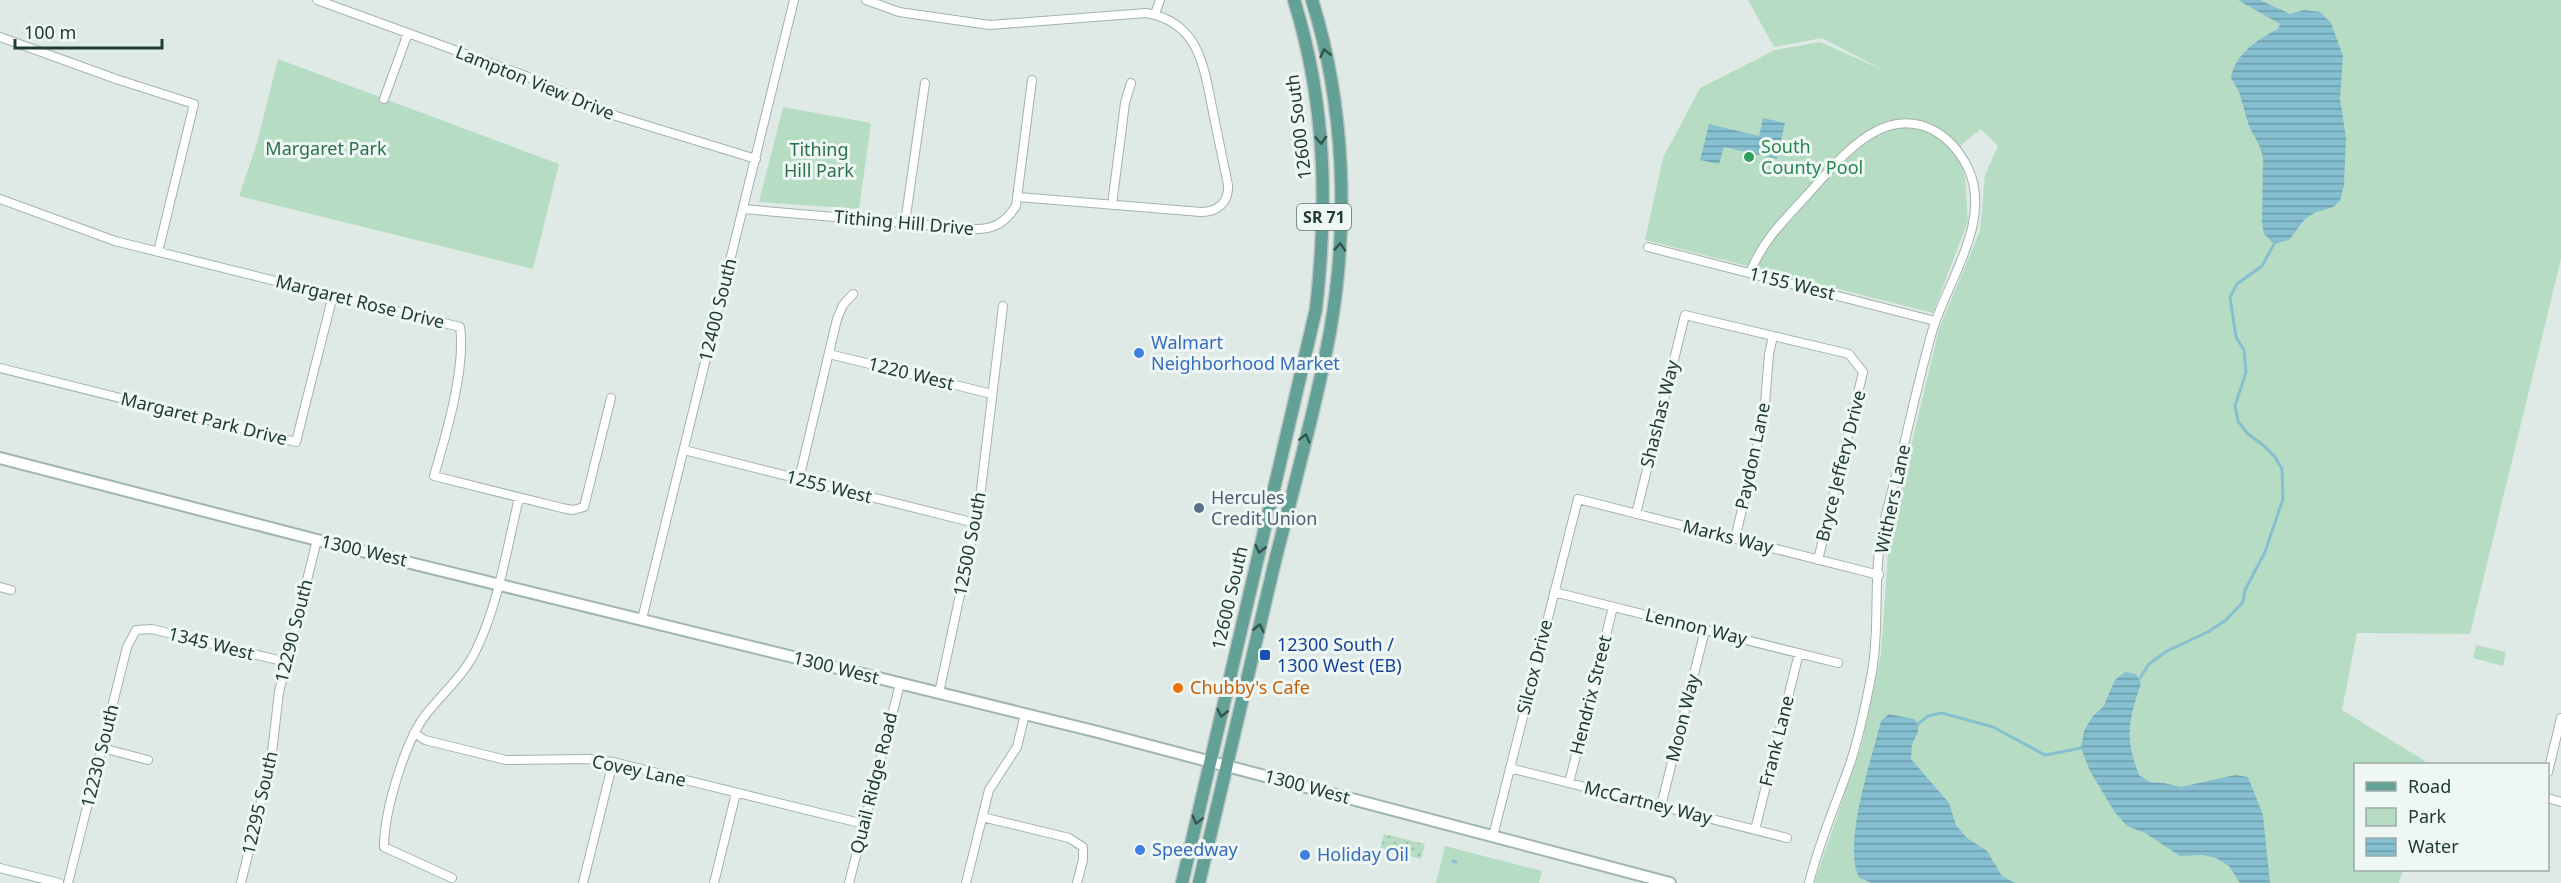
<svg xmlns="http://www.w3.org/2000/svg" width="2561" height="883" font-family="'Noto Sans',sans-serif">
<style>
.green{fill:#b7dcc4}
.garden{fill:url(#garden-dots)}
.water{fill:url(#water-rules)}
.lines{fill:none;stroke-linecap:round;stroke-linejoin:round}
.stream{stroke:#86bfd0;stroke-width:3}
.street-casing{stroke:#a2b2ad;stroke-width:10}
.secondary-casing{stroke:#9eb6af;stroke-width:14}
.primary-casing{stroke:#bcc4c2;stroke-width:15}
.street{stroke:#fff;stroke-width:8}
.secondary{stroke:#fff;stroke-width:10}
.primary{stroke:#63a095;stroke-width:12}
.oneway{stroke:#31544d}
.leisure-dot{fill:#2e9e5b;stroke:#eff7f4;stroke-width:2}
.shop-dot{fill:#3f7fe0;stroke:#eff7f4;stroke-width:2}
.service-dot{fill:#5c6f8a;stroke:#eff7f4;stroke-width:2}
.transit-dot{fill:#1a4fb4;stroke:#eff7f4;stroke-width:2}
.food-dot{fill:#e8710a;stroke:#eff7f4;stroke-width:2}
.labels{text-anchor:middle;stroke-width:6;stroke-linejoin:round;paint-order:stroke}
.shield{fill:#eff7f4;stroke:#5e736e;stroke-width:1.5}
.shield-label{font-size:16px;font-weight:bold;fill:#203a35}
.street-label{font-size:18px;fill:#203a35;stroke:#eff7f4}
.leisure-label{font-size:18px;fill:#27864d;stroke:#eff7f4;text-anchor:start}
.park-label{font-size:18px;fill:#2b704b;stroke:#eff7f4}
.shop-label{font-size:18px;fill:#366cbe;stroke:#eff7f4;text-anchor:start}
.service-label{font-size:18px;fill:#4e5e75;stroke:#eff7f4;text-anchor:start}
.transit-label{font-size:18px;fill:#164399;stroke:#eff7f4;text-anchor:start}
.food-label{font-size:18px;fill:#c56008;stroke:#eff7f4;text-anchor:start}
</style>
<defs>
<pattern id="garden-dots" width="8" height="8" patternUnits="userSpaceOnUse" patternTransform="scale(1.5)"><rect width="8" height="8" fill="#b7dcc4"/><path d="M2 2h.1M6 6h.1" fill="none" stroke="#9dbea9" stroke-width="1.8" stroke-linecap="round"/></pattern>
<pattern id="water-rules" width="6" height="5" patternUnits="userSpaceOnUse" patternTransform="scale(1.5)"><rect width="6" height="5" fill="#86bfd0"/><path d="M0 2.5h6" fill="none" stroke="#6d9caa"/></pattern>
</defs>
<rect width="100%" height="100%" fill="#dfeae6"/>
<path class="green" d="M1748,0H2561V259L2470,634L2357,633L2342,710L2425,761V764H2356V870H2403L2399,883H1814L1862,744L1881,654L1889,538L1939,329L1980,231L1985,175L1998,146L1981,129L1961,145L1965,177L1968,221L1933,313L1645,240L1663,158L1700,88L1775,50L1820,42L1885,71L1822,38L1774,47Z
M278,59L559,164L533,269L239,196L257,143Z
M783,107L871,123L859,209L759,202Z
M2476,645L2506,652L2503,666L2473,658Z
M1445,846L1542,871L1539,883H1436Z"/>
<path class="garden" d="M1384,834L1425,844L1421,859L1380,848Z"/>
<path class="water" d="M2238,0H2260L2290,14L2304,10L2320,12L2331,23L2343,56L2340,98L2346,138L2344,185L2340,201L2333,207L2314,213L2304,220L2289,240L2274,244L2264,234L2262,224L2263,157L2259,145L2249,126L2239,92L2231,78C2234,55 2259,38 2278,29L2280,24Z
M1763,118L1785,123L1777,159L1724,147L1719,164L1700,160L1709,124L1759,136Z
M2125,672L2136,674L2141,683C2129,720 2124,737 2139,775L2150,782L2164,783L2181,787L2235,775L2248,777L2263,815L2270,883H2240L2229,866L2216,858L2203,855L2180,856L2145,833L2127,826L2114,811L2090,771L2081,748L2084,731L2092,717L2103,707L2115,680Z
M1889,714L1914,719L1918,724V732L1912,744L1911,759L1949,803L1956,825L1967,838L1987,851L2002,876L2015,883H1871L1859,877C1842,844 1872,758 1881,721Z"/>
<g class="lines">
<path class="stream" d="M2140,678L2149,664L2167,651L2208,632L2226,620L2243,602L2245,590L2265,552L2283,499L2282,469L2275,457L2263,445L2248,434L2238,421L2235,406L2246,372L2244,350L2236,337L2230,297L2237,284L2262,266L2274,244
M1918,724L1928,716L1942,713L1993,727L2045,755L2081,748
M1453,861L1456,862"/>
<g class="street-casing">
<path id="street" d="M317,0L526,76L616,116L756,159
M866,0L899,12L990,25L1146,13C1200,22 1204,68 1213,112C1218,137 1223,161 1228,185C1229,202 1218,212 1201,212L1018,197
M1155,14L1160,0
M0,37L116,79L194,104L158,252
M384,99L408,33
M0,199L115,241L460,327C466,368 446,435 434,476L562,508L573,510L584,507L611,398
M1112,205L1125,103L1131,83
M743,209L973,229C993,230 1005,223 1016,206L1032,80
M905,223L925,83
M1648,247L1935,321
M1750,273C1762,241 1786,218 1809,193C1840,159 1881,104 1933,130C1948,138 1960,152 1968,168C1993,222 1947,281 1932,332C1921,371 1912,410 1903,449C1896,478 1887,507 1881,536C1873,581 1880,627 1872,672C1866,703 1860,735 1850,764C1836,804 1819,842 1809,883
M829,354L992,394
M0,368L296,442L333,295
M684,450L975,523
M799,479L837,319L843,305L853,294
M1636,514L1685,315L1849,354L1863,372L1818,560
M1735,539L1764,416L1769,354L1773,336
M0,587L11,590
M1554,592L1838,663
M642,619L794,0
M939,693L979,506L1003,306
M414,733L425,740L506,760L589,759L613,762L864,824
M102,748L148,760
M1510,768L1787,838
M2548,772L2561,718
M1569,783L1613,607
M2548,798L2561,802
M1661,806L1705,630
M982,817L1069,838L1083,847V860L1077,883
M1755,830L1799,653
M1493,836L1578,499L1879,575
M0,868L59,883
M452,878L384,847C384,812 405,740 427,713C444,692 466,673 477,648C499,602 507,547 519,498
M68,883L127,647L136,630L152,629L286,662
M241,883L271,761L279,692L317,540
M583,883L613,762
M714,883L736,793
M849,883L900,684
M966,883L989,790L1017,747L1025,714"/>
</g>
<g class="secondary-casing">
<path id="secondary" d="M0,458L317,540L1098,732L1670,883"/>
</g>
<g class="primary-casing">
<path id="primary" d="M1182,883L1316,309C1328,203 1326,103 1294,0
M1199,883C1225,774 1250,665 1276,557C1295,482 1316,407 1330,332C1349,223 1345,106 1312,0"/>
</g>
<use href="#street" class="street"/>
<use href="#secondary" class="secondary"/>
<use href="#primary" class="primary"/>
</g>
<defs><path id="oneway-chevron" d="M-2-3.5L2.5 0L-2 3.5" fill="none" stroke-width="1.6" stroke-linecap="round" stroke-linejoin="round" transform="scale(1.5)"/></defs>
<g class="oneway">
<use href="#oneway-chevron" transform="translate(1325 53) rotate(-103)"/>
<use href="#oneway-chevron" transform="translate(1321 140) rotate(86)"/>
<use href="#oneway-chevron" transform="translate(1340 247) rotate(-86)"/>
<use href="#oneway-chevron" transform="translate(1305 438) rotate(-76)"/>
<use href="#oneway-chevron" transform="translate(1260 549) rotate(103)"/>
<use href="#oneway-chevron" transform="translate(1259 628) rotate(-77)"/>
<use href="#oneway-chevron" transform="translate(1222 713) rotate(103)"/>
<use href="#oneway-chevron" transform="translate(1197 820) rotate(104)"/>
</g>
<circle class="leisure-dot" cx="1749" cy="157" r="6"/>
<g class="shop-dot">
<circle cx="1139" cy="353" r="6"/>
<circle cx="1140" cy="850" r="6"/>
<circle cx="1305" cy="855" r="6"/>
</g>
<circle class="service-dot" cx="1199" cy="508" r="6"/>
<rect class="transit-dot" x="1259" y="649" width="12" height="12" rx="3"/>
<circle class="food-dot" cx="1178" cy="688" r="6"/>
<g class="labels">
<rect class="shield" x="1297" y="204" width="54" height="26" rx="4.5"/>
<g class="shield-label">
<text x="1324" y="223">SR 71</text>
</g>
<g class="street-label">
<text transform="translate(535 83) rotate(22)" y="6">Lampton View Drive</text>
<text transform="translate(1299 127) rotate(-97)" y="6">12600 South</text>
<text transform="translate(904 223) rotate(5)" y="6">Tithing Hill Drive</text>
<text transform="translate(1792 284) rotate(14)" y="6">1155 West</text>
<text transform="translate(360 302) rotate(14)" y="6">Margaret Rose Drive</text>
<text transform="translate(718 310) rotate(-76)" y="6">12400 South</text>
<text transform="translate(911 374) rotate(14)" y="6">1220 West</text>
<text transform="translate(1660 414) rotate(-76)" y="6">Shashas Way</text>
<text transform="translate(204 419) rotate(14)" y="6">Margaret Park Drive</text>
<text transform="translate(1753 456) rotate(-78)" y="6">Paydon Lane</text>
<text transform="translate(1841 466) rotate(-76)" y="6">Bryce Jeffery Drive</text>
<text transform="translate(829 487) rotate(14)" y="6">1255 West</text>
<text transform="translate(1893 499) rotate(-78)" y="6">Withers Lane</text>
<text transform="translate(1728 537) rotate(14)" y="6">Marks Way</text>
<text transform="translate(970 544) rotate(-79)" y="6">12500 South</text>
<text transform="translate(364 551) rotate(13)" y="6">1300 West</text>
<text transform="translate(1230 598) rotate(-77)" y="6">12600 South</text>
<text transform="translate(1696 627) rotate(14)" y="6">Lennon Way</text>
<text transform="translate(294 631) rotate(-76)" y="6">12290 South</text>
<text transform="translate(211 644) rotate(14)" y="6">1345 West</text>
<text transform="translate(1535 667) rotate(-76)" y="6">Silcox Drive</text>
<text transform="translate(836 668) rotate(14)" y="6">1300 West</text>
<text transform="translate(1591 695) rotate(-76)" y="6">Hendrix Street</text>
<text transform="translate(1683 718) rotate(-76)" y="6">Moon Way</text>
<text transform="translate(1777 741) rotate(-76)" y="6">Frank Lane</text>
<text transform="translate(100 756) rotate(-76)" y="6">12230 South</text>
<text transform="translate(639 771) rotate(12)" y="6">Covey Lane</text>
<text transform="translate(874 783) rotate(-76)" y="6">Quail Ridge Road</text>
<text transform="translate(1307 787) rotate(15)" y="6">1300 West</text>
<text transform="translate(260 803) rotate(-77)" y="6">12295 South</text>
<text transform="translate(1648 803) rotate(14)" y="6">McCartney Way</text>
</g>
<g class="leisure-label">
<text x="1761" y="153">South<tspan x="1761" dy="21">County Pool</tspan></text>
</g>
<g class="park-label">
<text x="326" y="155">Margaret Park</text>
<text x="819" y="156">Tithing<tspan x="819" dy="21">Hill Park</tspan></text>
</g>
<g class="shop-label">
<text x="1151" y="349">Walmart<tspan x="1151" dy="21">Neighborhood Market</tspan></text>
<text x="1152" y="856">Speedway</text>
<text x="1317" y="861">Holiday Oil</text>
</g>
<g class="service-label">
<text x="1211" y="504">Hercules<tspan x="1211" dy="21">Credit Union</tspan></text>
</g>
<g class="transit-label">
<text x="1277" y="651">12300 South /<tspan x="1277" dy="21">1300 West (EB)</tspan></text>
</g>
<g class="food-label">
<text x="1190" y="694">Chubby's Cafe</text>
</g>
</g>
<rect x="2354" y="763" width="195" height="108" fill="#eff7f4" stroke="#9caba8" stroke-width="1.5"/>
<rect x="2366" y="782" width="30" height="9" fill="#63a095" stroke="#9caba8" stroke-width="1.5"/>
<text x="2408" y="793" font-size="18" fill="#203a35">Road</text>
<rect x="2366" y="808" width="30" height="18" fill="#b7dcc4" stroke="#9caba8" stroke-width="1.5"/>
<text x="2408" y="823" font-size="18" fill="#203a35">Park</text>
<rect x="2366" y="838" width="30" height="18" fill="url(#water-rules)" stroke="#9caba8" stroke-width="1.5"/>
<text x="2408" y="853" font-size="18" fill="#203a35">Water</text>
<path d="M15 39v9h147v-9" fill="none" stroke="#203a35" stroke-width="3"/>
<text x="24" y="39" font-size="18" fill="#203a35" stroke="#eff7f4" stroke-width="4.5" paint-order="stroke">100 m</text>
</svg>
